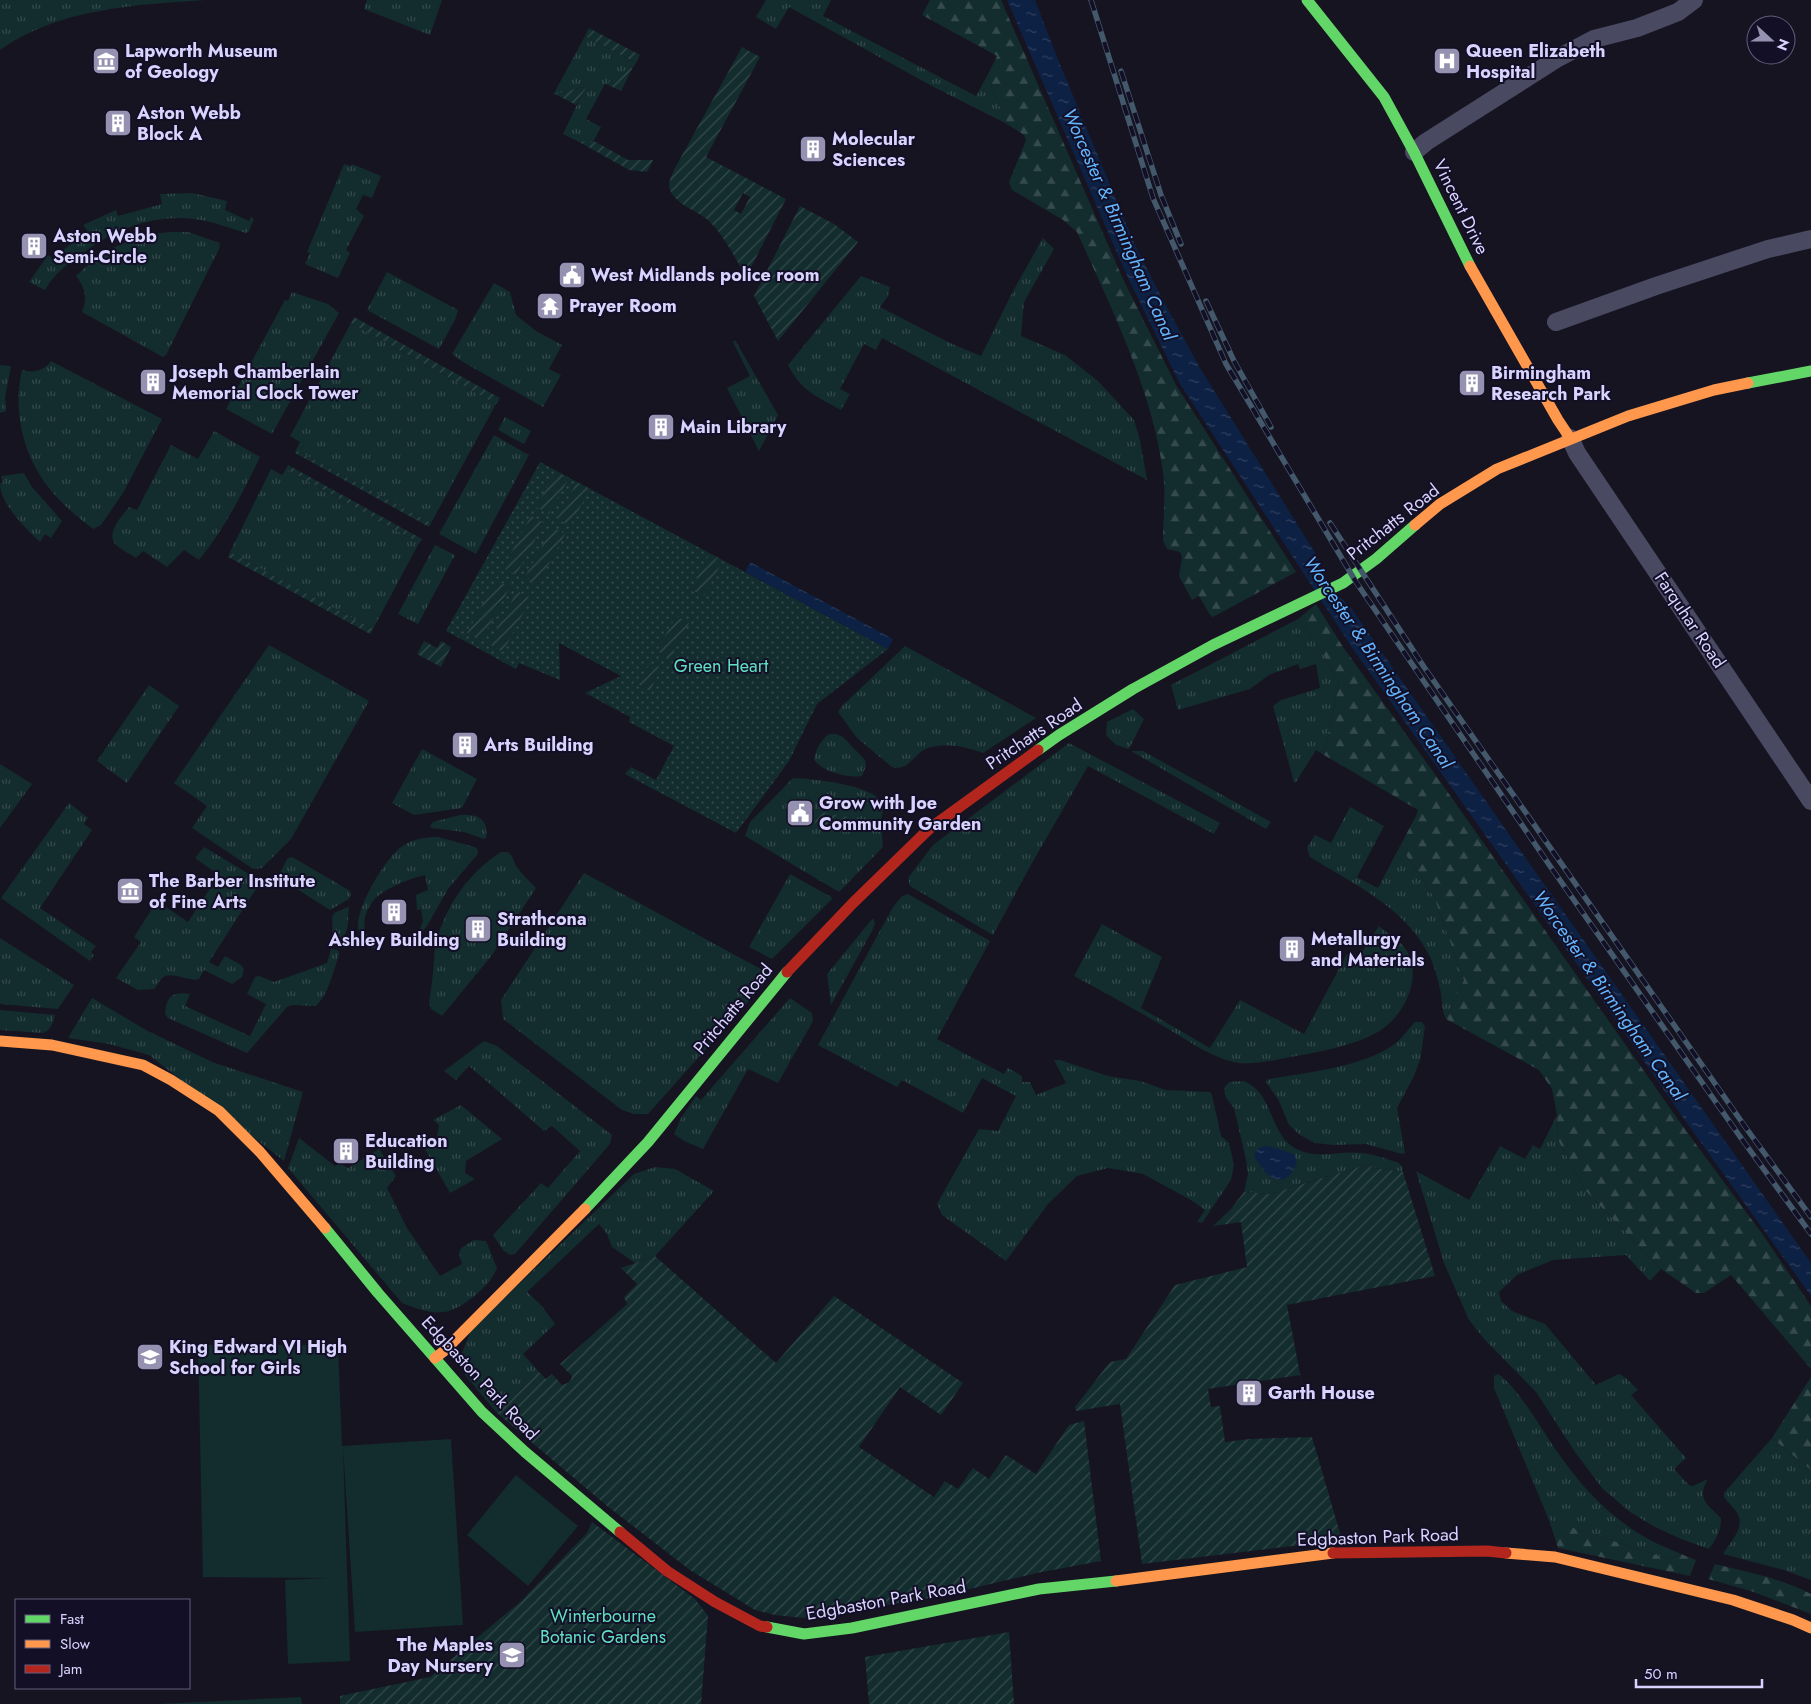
<svg xmlns="http://www.w3.org/2000/svg" width="1811" height="1704" font-family="Jost,sans-serif">
<style>
.grass{fill:url(#grass-tufts)}
.forest{fill:url(#forest-firs)}
.park{fill:url(#park-dots)}
.garden{fill:url(#garden-furrows);fill-rule:evenodd}
.pitch{fill:#132c2d}
.water{fill:url(#water-ripples)}
.lines{fill:none;stroke-linecap:round;stroke-linejoin:round}
.street{stroke:#4a4962;stroke-width:18}
.fast{stroke:#63d668;stroke-width:11}
.slow{stroke:#ff974d;stroke-width:11}
.jam{stroke:#b3261e;stroke-width:11}
.rail-casing{stroke:#43596b;stroke-width:5.5}
.rail{stroke:#130f26;stroke-width:4;stroke-dasharray:11;stroke-linecap:butt}
.labels{text-anchor:middle;stroke-width:4;stroke-linejoin:round;paint-order:stroke}
.poi-label{font-size:18px;font-weight:bold;fill:#d9d4ff;stroke:#130f26;text-anchor:start}
.street-label{font-size:18px;fill:#d9d4ff;stroke:#130f26}
.park-label{font-size:18px;fill:#5fe0c0;stroke:#130f26}
.water-label{font-size:19px;font-style:italic;fill:#62b6ff;stroke:#130f26}
</style>
<defs>
<pattern id="grass-tufts" width="24" height="20" patternUnits="userSpaceOnUse" patternTransform="scale(1.25)"><rect width="24" height="20" fill="#132c2d"/><path d="M3 7l-1-3M5 7V3M7 7l1-3M15 17l-1-3M17 17v-4M19 17l1-3" fill="none" stroke="#354a4c"/></pattern>
<pattern id="forest-firs" width="22" height="20" patternUnits="userSpaceOnUse" patternTransform="scale(1.25)"><rect width="22" height="20" fill="#132c2d"/><path d="M5 1l3.5 6h-7zM16 11l3.5 6h-7z" fill="#354a4c"/></pattern>
<pattern id="park-dots" width="8" height="8" patternUnits="userSpaceOnUse" patternTransform="scale(1.25)"><rect width="8" height="8" fill="#132c2d"/><path d="M2 2h.1M6 6h.1" fill="none" stroke="#354a4c" stroke-width="1.8" stroke-linecap="round"/></pattern>
<pattern id="garden-furrows" width="10" height="10" patternUnits="userSpaceOnUse" patternTransform="scale(1.25)"><rect width="10" height="10" fill="#132c2d"/><path d="M-1 1l2-2M0 10L10 0M9 11l2-2" fill="none" stroke="#354a4c"/></pattern>
<pattern id="water-ripples" width="26" height="14" patternUnits="userSpaceOnUse" patternTransform="scale(1.25)"><rect width="26" height="14" fill="#0d2144"/><path d="M2 4q2-2 4 0t4 0M15 11q2-2 4 0t4 0" fill="none" stroke="#304060"/></pattern>
</defs>
<rect width="100%" height="100%" fill="#161421"/>
<path class="grass" d="M0,0H205C136,5 59,8 0,50Z
M367,0H442L430,35L364,9Z
M766,0H831L823,16L976,96L987,76L1007,124L930,85L789,7L776,29L756,17Z
M585,36L636,63C630,74 614,72 608,85L605,84L586,119L601,127L593,142H579L563,134L586,86L553,95Z
M344,164L351,166L352,164L381,176L372,198L363,195L356,209L364,216L346,250L350,253L338,278L305,264L310,253L307,252Z
M192,193L227,201L225,210L249,221L251,217L254,219L249,231L246,233C229,228 212,221 194,219C154,214 115,229 83,253C67,264 54,274 45,290L29,282L48,255L53,259L87,230L83,225L116,210L118,216L162,204L160,194Z
M169,232H188L220,243L219,249L166,355L163,357L82,312C88,297 85,288 76,276C106,247 128,238 169,232Z
M1043,238L1054,249L1024,302L1021,336L1065,355L1098,381L1134,420L1140,440L1147,480L882,338L876,350L864,344L840,389L850,394L841,410C816,396 801,391 788,365L861,276L890,287L888,296L880,307L950,343L981,356L1012,293Z
M387,272L458,310L455,320L439,349L367,310Z
M494,283L510,292L516,315L536,331L562,345L549,369L561,375L543,407L463,362L452,354Z
M292,292L328,304L339,313L272,434L226,409L285,300L288,301Z
M351,323L496,404L431,523L296,450L300,442L290,436Z
M735,340L778,415L759,451L727,388L750,376L733,342Z
M51,361L162,419L123,493L101,525L93,529C79,518 65,507 53,493C24,459 12,413 22,370C34,373 44,371 51,361Z
M0,365L11,366L5,397L6,411L0,413Z
M505,417L531,431L524,444L498,430Z
M214,431L260,457C242,494 225,528 199,560L184,550L167,567L143,551L136,558C130,554 120,549 115,544C106,532 122,516 129,507L137,510L171,445L198,459Z
M494,435L529,455L476,554L439,534Z
M271,469L282,475L286,469L419,543L373,629L230,552Z
M24,473L32,487L62,521L51,538L45,534L40,542C26,529 0,503 0,484L3,482L1,476Z
M435,545L455,555L418,624L398,614Z
M1298,619L1323,654L1339,684L1324,755L1316,750L1296,782H1294L1273,706L1281,700L1320,688L1316,664L1300,669L1298,664L1269,675L1250,689L1178,710L1171,685Z
M269,645L369,701L291,839L262,868L253,869L192,828L207,806L174,783Z
M905,646L1036,718L983,753C965,747 947,742 928,748C914,753 909,772 892,767L857,738L838,712L842,706Z
M149,685L179,706L127,783L97,761Z
M1133,709L1144,719L1129,749L1116,745L1106,735L1107,722Z
M829,734H836L843,737L865,760L866,766L862,776C847,778 823,772 814,760C816,749 820,741 829,734Z
M1069,743L1220,823L1214,834L1088,766L1032,863L993,935L910,886L908,878L933,845Z
M422,749L477,779L462,808L414,815L392,803Z
M1131,751H1143L1271,822L1266,829Z
M0,764L32,784L0,828Z
M793,778C814,779 872,784 884,804L881,820L883,847L839,892L745,836L750,822Z
M69,803L88,818L84,824L92,830L40,908L96,946L91,952L94,955L90,961L1,898Z
M1350,807L1384,826L1357,877L1378,888L1400,846L1434,897L1464,980L1446,1019C1442,1011 1442,1002 1441,993C1438,981 1434,963 1428,953C1403,906 1353,884 1310,857L1307,848L1315,835L1331,843Z
M460,815C477,814 489,818 486,838L484,839L464,832L432,828L430,826L433,822Z
M438,837L471,846L477,848L478,852L477,855L448,889L427,926L416,939L423,921L421,909L417,910L416,895L428,890L425,875C411,878 389,887 378,896C368,904 360,922 367,935C370,940 376,945 381,949L368,948C363,942 359,936 358,928C356,907 385,859 401,847C412,839 425,837 438,837Z
M204,847L254,877L258,882L256,889L209,962L218,967L225,956L241,965L244,969L242,977L232,984L204,970L199,979C188,982 171,970 162,978C159,981 157,986 154,989L138,990L116,978L141,942L134,937L157,901L188,922L219,875L195,858Z
M501,852H508C513,856 513,860 516,866C522,874 529,881 536,888L492,955L442,1016L431,1009L429,1003C432,984 434,965 435,945C436,939 439,932 441,927C453,895 473,870 501,852Z
M291,857L294,858L345,888L350,891L351,895L349,899L330,910L278,877L287,859Z
M584,873L772,975L648,1114H634L622,1110L503,1019L501,1000Z
M790,874L833,898L772,959L749,947Z
M908,894L990,941L937,1039L1004,1074L1008,1068L1022,1076V1082H1030L1036,1095L1066,1083L1054,1060H1060L1108,1076L1140,1081L1166,1090L1210,1092L1212,1095L1221,1136L1229,1143L1234,1165L1231,1180L1202,1223L1197,1222L1205,1210L1191,1200L1143,1174L1108,1168L1077,1176L1048,1204L1006,1261L942,1215L937,1204L979,1129L998,1131L1016,1096L982,1078L963,1113L902,1080L897,1087L818,1045L893,907L902,896Z
M348,907L349,908C347,921 351,936 336,940L333,939L332,918L334,913Z
M873,918L875,923L872,931L831,1005L827,974Z
M1102,924L1162,957L1141,1008L1210,1048L1240,1000L1304,1034L1347,954L1354,958L1361,953L1379,926C1387,933 1399,940 1405,948C1425,977 1403,1020 1374,1034C1352,1046 1315,1053 1290,1057C1276,1060 1247,1066 1234,1062C1211,1057 1190,1042 1170,1030C1138,1011 1106,993 1074,976Z
M0,938L74,985L58,1009L0,1004Z
M331,949L337,950L339,952V955C333,972 329,993 316,1006L293,1005L287,1007L247,1053L168,1018L165,1014C166,997 172,991 190,994L185,1006L250,1036L266,1004L247,994L255,977L259,976L274,982L327,963Z
M92,998L146,1030L212,1062L303,1092L284,1161L149,1055L109,1044L68,1038Z
M790,998L812,1013L813,1021L778,1083L748,1069L703,1149L684,1141L674,1134L681,1118L696,1096L701,1100Z
M0,1010L55,1015C53,1023 51,1030 43,1033L0,1030Z
M1415,1022H1422L1425,1027L1420,1060L1414,1076L1397,1108L1405,1153L1402,1154L1366,1144L1333,1145L1315,1143L1300,1135L1289,1125L1279,1101L1266,1082L1268,1079C1302,1074 1372,1065 1397,1042C1404,1036 1409,1028 1415,1022Z
M484,1041L497,1046L612,1135L610,1144L515,1254L510,1255L503,1250L493,1235L541,1183L548,1188L580,1151L552,1126L544,1131L469,1066L456,1080L444,1071Z
M1244,1081C1274,1094 1268,1130 1293,1147C1315,1161 1338,1150 1361,1153C1374,1154 1387,1159 1399,1163L1402,1167L1403,1172L1362,1166L1269,1194L1244,1192L1248,1174L1246,1160L1234,1108L1226,1098L1224,1088L1229,1082Z
M461,1105L502,1139L466,1161L465,1173L475,1179L450,1193L425,1149L437,1137L439,1125L433,1120Z
M1557,1115L1558,1140L1586,1191L1661,1269L1650,1281L1626,1255L1553,1260L1517,1275L1499,1292L1501,1301L1512,1311L1545,1324L1596,1385L1619,1374L1626,1378L1638,1390L1631,1395L1686,1458L1674,1469L1689,1485L1693,1486L1708,1479C1696,1499 1707,1504 1721,1518C1721,1531 1716,1539 1709,1549L1681,1539L1653,1526L1630,1512L1602,1488L1575,1452L1536,1392L1485,1340L1469,1320L1444,1263L1416,1171L1469,1200L1500,1146L1525,1159L1533,1145L1540,1149Z
M299,1138L335,1166L340,1163L348,1168L379,1149L396,1176L387,1188L407,1228L440,1276L462,1264L459,1254L461,1248L474,1240L486,1241L497,1268C491,1285 462,1310 444,1312C429,1314 415,1308 402,1303L288,1168Z
M655,1167L675,1169L714,1191L655,1256L635,1263L612,1247L607,1234L599,1224L527,1292L541,1305L555,1324L523,1354L539,1372L497,1413L465,1375L462,1353L471,1330L634,1174Z
M1498,1374C1517,1386 1542,1430 1556,1450C1580,1485 1606,1514 1643,1536C1654,1543 1668,1548 1681,1554L1669,1559L1549,1520L1494,1388V1376Z
M1772,1438L1811,1470V1580L1784,1570L1723,1554C1729,1544 1743,1530 1739,1517C1737,1510 1728,1503 1724,1497V1493Z"/>
<path class="forest" d="M930,0H1001L1123,279L1176,385L1296,572L1213,617L1210,615L1199,596L1192,600L1179,576L1182,557L1180,552L1167,549L1163,541C1163,518 1166,494 1163,472C1152,389 1111,308 1077,232L1063,220L1012,190L1009,182L1026,140L1024,135L1007,124L987,76L997,56L922,15Z
M1316,604L1343,647L1442,784L1684,1128L1763,1235L1811,1306V1369L1731,1275L1704,1293H1696L1661,1269L1586,1191L1558,1140L1557,1115L1552,1089L1539,1070L1446,1019L1464,980L1434,897L1400,846L1416,816L1418,810L1324,755L1339,684L1323,654L1298,619Z
M1811,1377V1470L1772,1438Z
M1549,1520L1669,1559L1681,1554L1696,1560L1690,1576L1558,1548Z
M1715,1564C1747,1572 1781,1578 1811,1594V1614L1751,1591L1708,1579Z"/>
<path class="park" d="M540,462L888,649L817,704L789,761L736,833L625,774L631,767L656,780L674,746L629,722L630,717L585,693L621,676L559,643L560,680L519,663L516,669L446,631Z"/>
<path class="garden" d="M589,28L640,55L636,63L585,36Z
M742,47L760,57L706,157L786,199L746,277C735,258 725,237 709,221C697,210 677,206 670,190C667,183 672,175 675,168ZM743,193L750,197L741,214L734,210Z
M633,67L621,91L608,85L611,78Z
M587,86L576,105L555,94Z
M587,141L596,142L628,160H653L647,172L629,170L579,142Z
M800,206L834,224L858,242L778,341L754,296Z
M354,317L500,398L496,404L351,323Z
M296,450L431,523L429,527L295,453Z
M288,465L422,539L419,543L286,469Z
M556,471L569,478L549,514L536,507Z
M577,482L590,489L570,526L557,519Z
M531,516L544,523L516,575L503,568Z
M552,527L565,534L537,586L524,579Z
M230,552L373,629L370,634L228,557Z
M709,555L722,562L704,596L691,590Z
M496,580L510,587L481,641L467,633Z
M517,591L531,598L503,652L489,644Z
M676,616L689,623L670,658L657,651Z
M424,641L437,648L441,641L451,647L441,667L417,654Z
M650,663L661,669L650,691L638,684Z
M816,811L848,817L846,832L831,831L815,825Z
M1362,1166L1403,1172L1435,1276L1287,1305L1312,1437L1342,1540L1142,1564L1120,1404L1076,1411L1075,1407L1110,1362L1126,1359L1175,1285L1247,1267L1241,1222L1213,1226L1231,1209L1244,1192L1269,1194ZM1300,1375L1312,1437L1249,1439L1225,1442L1220,1406L1211,1407L1208,1389Z
M655,1256L776,1363L834,1296L963,1383L941,1415L900,1387L859,1447L934,1497L945,1481L958,1489L973,1468L989,1479L1006,1455L1036,1474L1069,1425L1084,1421L1101,1561L1037,1573L936,1597L803,1618L775,1615L755,1610L690,1570L607,1506L497,1413L539,1372L546,1379L552,1374L562,1385C567,1384 571,1382 572,1376L560,1364L627,1304L624,1297L637,1284L621,1268Z
M592,1522L695,1599L708,1616L701,1704H340V1696L430,1677L520,1602L587,1533Z
M1009,1632L1014,1704H869L865,1657Z"/>
<path class="pitch" d="M198,1345H338L342,1446L451,1439L463,1625L355,1632L343,1448L350,1661L288,1664L285,1580L328,1578L203,1577Z
M516,1475L578,1526L528,1586L467,1535Z
M301,1697L302,1704H156Z"/>
<path class="water" d="M1007,0H1035L1057,57L1134,243L1163,300L1200,368L1317,556C1322,575 1336,595 1351,608L1520,850L1811,1263V1296L1684,1119L1591,984L1351,646L1180,384L1128,278Z
M750,562L893,639L888,649L745,572Z
M1265,1146L1276,1148L1294,1154L1297,1163C1295,1166 1293,1171 1291,1174C1276,1190 1260,1168 1254,1155L1257,1149Z"/>
<g class="lines">
<path class="street" d="M1414,152L1426,142L1558,58L1594,39L1637,28L1678,12L1694,0
M1556,322L1656,286L1768,249L1811,239
M1570,438L1577,453L1811,801"/>
<path class="fast" d="M1307,0L1384,97L1414,152L1470,266
M1748,383L1811,371
M1038,750L1059,735L1133,689L1213,645L1343,583L1376,559L1415,525
M585,1209L648,1142L787,972
M325,1228L378,1293L482,1412L525,1452L620,1532
M767,1627L804,1634L852,1628L1039,1589L1116,1581"/>
<path class="slow" d="M1470,266L1558,420L1570,438
M1415,525L1440,504L1497,469L1628,416L1714,390L1748,383
M0,1041L52,1045L143,1065L171,1080L219,1111L260,1152L325,1228
M435,1358L444,1351L585,1209
M1506,1553L1555,1557L1733,1600L1793,1620L1811,1628
M1116,1581L1333,1553"/>
<path class="jam" d="M787,972L853,903L929,829L1038,750
M620,1532L667,1571L715,1602L760,1626L767,1627
M1333,1553L1487,1551L1506,1553"/>
<g class="rail-casing">
<path id="rail" d="M1091,0L1153,198L1226,364L1356,582L1550,866L1741,1138L1811,1234
M1121,71L1161,195L1181,244
M1206,301L1234,361L1271,427
M1330,523L1424,667L1746,1128L1811,1217"/>
</g>
<use href="#rail" class="rail"/>
</g>
<defs>
<g id="museum-square" transform="scale(1.4375)"><rect x="-9" y="-9" width="18" height="18" rx="4" fill="#9591b1" stroke="#130f26"/><path d="M0-6L6-3V-2H-6V-3ZM-5-1h2V3h-2ZM-1-1h2V3h-2ZM3-1h2V3H3ZM-6 4H6V6H-6Z" fill="#fff"/></g>
<g id="hospital-square" transform="scale(1.4375)"><rect x="-9" y="-9" width="18" height="18" rx="4" fill="#9591b1" stroke="#130f26"/><path d="M-5-5h3v3.5h4V-5h3V5h-3V1.5h-4V5h-3Z" fill="#fff"/></g>
<g id="building-square" transform="scale(1.4375)"><rect x="-9" y="-9" width="18" height="18" rx="4" fill="#9591b1" stroke="#130f26"/><path d="M-4-6H4V6H1V3H-1V6H-4ZM-2.5-4.3h1.7v1.8h-1.7ZM.8-4.3h1.7v1.8H.8ZM-2.5-1h1.7V.8h-1.7ZM.8-1h1.7V.8H.8Z" fill="#fff"/></g>
<g id="civic-square" transform="scale(1.4375)"><rect x="-9" y="-9" width="18" height="18" rx="4" fill="#9591b1" stroke="#130f26"/><path d="M-.6-6.5H3V-4.5H.6V-3L4-1V1h2V6H-6V1h2V-1L-.6-3ZM-1.2 2.5V6h2.4V2.5Z" fill="#fff"/></g>
<g id="temple-square" transform="scale(1.4375)"><rect x="-9" y="-9" width="18" height="18" rx="4" fill="#9591b1" stroke="#130f26"/><path d="M0-6L5-2H3V0L6.5 2.5H4V6H1.5V3h-3V6H-4V2.5H-6.5L-3 0V-2H-5Z" fill="#fff"/></g>
<g id="school-square" transform="scale(1.4375)"><rect x="-9" y="-9" width="18" height="18" rx="4" fill="#9591b1" stroke="#130f26"/><path d="M0-5L7-2L0 1L-7-2ZM-4 1L0 2.5L4 1V4Q0 6-4 4Z" fill="#fff"/></g>
</defs>
<g fill-rule="evenodd">
<use href="#museum-square" x="106" y="61"/>
<use href="#hospital-square" x="1447" y="61"/>
<use href="#building-square" x="118" y="123"/>
<use href="#building-square" x="813" y="149"/>
<use href="#building-square" x="34" y="246"/>
<use href="#civic-square" x="572" y="275"/>
<use href="#temple-square" x="550" y="306"/>
<use href="#building-square" x="153" y="382"/>
<use href="#building-square" x="1472" y="383"/>
<use href="#building-square" x="661" y="427"/>
<use href="#building-square" x="465" y="745"/>
<use href="#civic-square" x="800" y="813"/>
<use href="#museum-square" x="130" y="891"/>
<use href="#building-square" x="394" y="912"/>
<use href="#building-square" x="478" y="929"/>
<use href="#building-square" x="1292" y="949"/>
<use href="#building-square" x="346" y="1151"/>
<use href="#school-square" x="150" y="1357"/>
<use href="#building-square" x="1249" y="1393"/>
<use href="#school-square" x="512" y="1655"/>
</g>
<g class="labels">
<g class="poi-label">
<text x="125" y="57">Lapworth Museum<tspan x="125" dy="21">of Geology</tspan></text>
<text x="1466" y="57">Queen Elizabeth<tspan x="1466" dy="21">Hospital</tspan></text>
<text x="137" y="119">Aston Webb<tspan x="137" dy="21">Block A</tspan></text>
<text x="832" y="145">Molecular<tspan x="832" dy="21">Sciences</tspan></text>
<text x="53" y="242">Aston Webb<tspan x="53" dy="21">Semi-Circle</tspan></text>
<text x="591" y="281">West Midlands police room</text>
<text x="569" y="312">Prayer Room</text>
<text x="172" y="378">Joseph Chamberlain<tspan x="172" dy="21">Memorial Clock Tower</tspan></text>
<text x="1491" y="379">Birmingham<tspan x="1491" dy="21">Research Park</tspan></text>
<text x="680" y="433">Main Library</text>
<text x="484" y="751">Arts Building</text>
<text x="819" y="809">Grow with Joe<tspan x="819" dy="21">Community Garden</tspan></text>
<text x="149" y="887">The Barber Institute<tspan x="149" dy="21">of Fine Arts</tspan></text>
<text x="497" y="925">Strathcona<tspan x="497" dy="21">Building</tspan></text>
<text x="1311" y="945">Metallurgy<tspan x="1311" dy="21">and Materials</tspan></text>
<text x="394" y="946" text-anchor="middle">Ashley Building</text>
<text x="365" y="1147">Education<tspan x="365" dy="21">Building</tspan></text>
<text x="169" y="1353">King Edward VI High<tspan x="169" dy="21">School for Girls</tspan></text>
<text x="1268" y="1399">Garth House</text>
<text x="493" y="1651" text-anchor="end">The Maples<tspan x="493" dy="21">Day Nursery</tspan></text>
</g>
<g class="street-label">
<text transform="translate(1461 207) rotate(64)" y="6">Vincent Drive</text>
<text transform="translate(1393 522) rotate(-38)" y="6">Pritchatts Road</text>
<text transform="translate(1690 620) rotate(56)" y="6">Farquhar Road</text>
<text transform="translate(1034 734) rotate(-34)" y="6">Pritchatts Road</text>
<text transform="translate(733 1009) rotate(-50)" y="6">Pritchatts Road</text>
<text transform="translate(480 1378) rotate(47)" y="6">Edgbaston Park Road</text>
<text transform="translate(1378 1537) rotate(-2)" y="6">Edgbaston Park Road</text>
<text transform="translate(886 1600) rotate(-10)" y="6">Edgbaston Park Road</text>
</g>
<g class="park-label">
<text x="721" y="672">Green Heart</text>
<text x="603" y="1622">Winterbourne<tspan x="603" dy="21">Botanic Gardens</tspan></text>
</g>
<g class="water-label">
<text transform="translate(1120 224) rotate(66)" y="7">Worcester &amp; Birmingham Canal</text>
<text transform="translate(1379 662) rotate(56)" y="7">Worcester &amp; Birmingham Canal</text>
<text transform="translate(1610 995) rotate(55)" y="7">Worcester &amp; Birmingham Canal</text>
</g>
</g>
<rect x="15" y="1599" width="175" height="90" fill="#130f26" stroke="#625e7d"/>
<rect x="25" y="1615" width="25" height="8" fill="#63d668" stroke="#625e7d"/>
<text x="60" y="1624" font-size="15" fill="#d9d4ff">Fast</text>
<rect x="25" y="1640" width="25" height="8" fill="#ff974d" stroke="#625e7d"/>
<text x="60" y="1649" font-size="15" fill="#d9d4ff">Slow</text>
<rect x="25" y="1665" width="25" height="8" fill="#b3261e" stroke="#625e7d"/>
<text x="60" y="1674" font-size="15" fill="#d9d4ff">Jam</text>
<g transform="translate(1771 40) rotate(111)"><circle r="24" fill="#130f26" stroke="#625e7d"/>
<path d="M0-4L9 19L0 12L-9 19Z" fill="#9591b1"/>
<text y="-8" font-size="14" font-weight="bold" text-anchor="middle" fill="#d9d4ff">N</text>
</g>
<path d="M1636 1679v8h126v-8" fill="none" stroke="#d9d4ff" stroke-width="2.5"/>
<text x="1644" y="1679" font-size="15" fill="#d9d4ff" stroke="#130f26" stroke-width="4" paint-order="stroke">50 m</text>
</svg>
